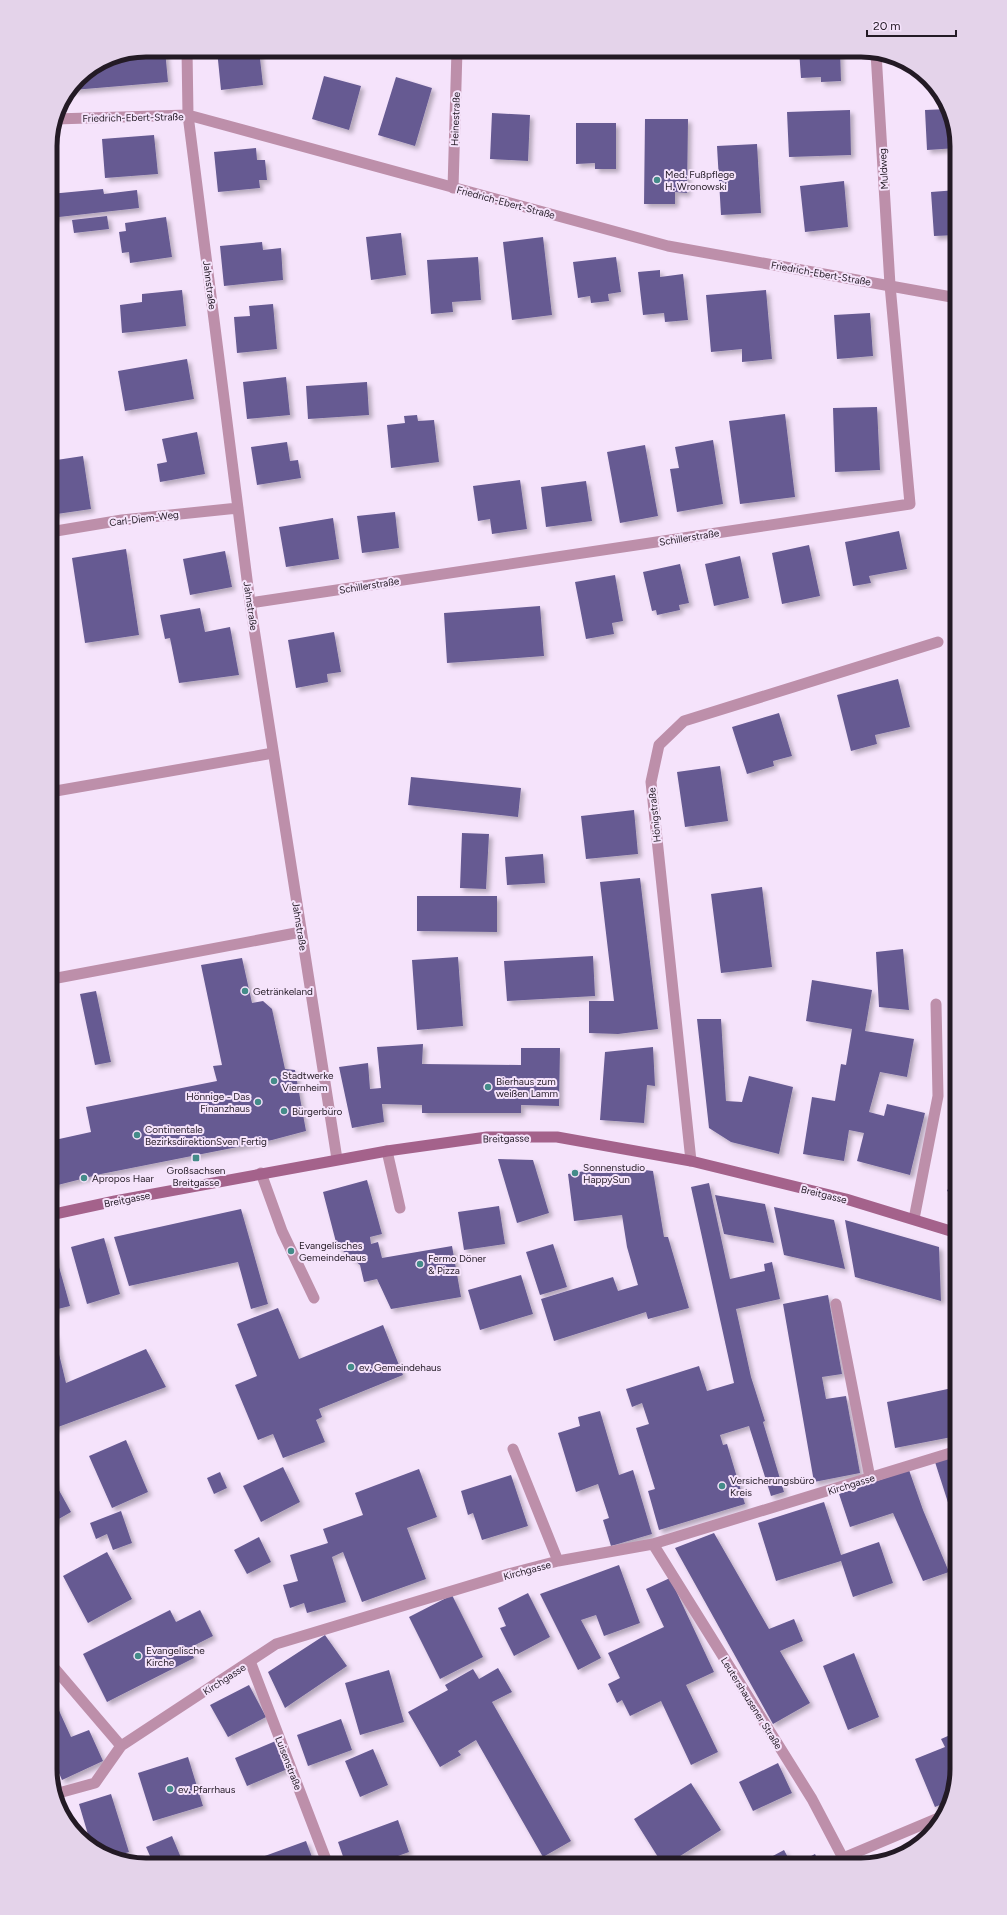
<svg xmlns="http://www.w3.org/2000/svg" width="1007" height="1915" font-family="Figtree,sans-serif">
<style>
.building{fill:#665a92;filter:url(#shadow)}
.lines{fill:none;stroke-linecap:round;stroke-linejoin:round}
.service{stroke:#bd8faa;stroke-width:11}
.minor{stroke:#bd8faa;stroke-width:11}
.secondary{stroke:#a4628b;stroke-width:11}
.poi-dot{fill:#448b89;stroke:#f5e3fb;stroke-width:1.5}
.labels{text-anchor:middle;stroke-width:4;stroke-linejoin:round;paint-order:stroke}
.street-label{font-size:10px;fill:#231a25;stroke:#f5e3fb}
.poi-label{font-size:10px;fill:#231a25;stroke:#f5e3fb;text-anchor:start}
.rim{fill:none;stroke:#231a25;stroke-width:5}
</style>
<defs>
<filter id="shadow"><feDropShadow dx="3.5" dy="3.5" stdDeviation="2" flood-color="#0004"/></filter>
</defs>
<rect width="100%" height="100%" fill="#f5e3fb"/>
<path class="building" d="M146,50H165L168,82L73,90L72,87L78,78L110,57Z
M217,50H259L263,85L221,90Z
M799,50H840L841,81L821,82V77L801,78Z
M324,76L361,86L349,130L312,119Z
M396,77L432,88L415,146L378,135Z
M949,109L957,148L927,150L925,110Z
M850,110L851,155L789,157L787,112Z
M492,113L530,115L528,161L490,159Z
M645,119H688L687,193L675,192V204H644Z
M576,123H616V169H595V163L576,164Z
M154,135L158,174L105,178L102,139Z
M757,144L761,213L721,215L717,146Z
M256,148L257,160H265L267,180H259L260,188L218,192L214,152Z
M844,181L848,227L805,232L800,186Z
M103,189L104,194L137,190L139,208L50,218V194Z
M957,190V235L934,236L931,192Z
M107,216L109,229L74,233L72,220Z
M166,217L172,257L130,263L129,252L122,253L119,232L126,231L125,223Z
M401,233L406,275L371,280L366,237Z
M543,237L552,315L512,320L503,242Z
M262,242L263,250L281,248L283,280L224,286L220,246Z
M478,257L481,300L452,302L453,312L431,314L427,260Z
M616,257L621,292L608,294L609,301L591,303L590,296L578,298L573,262Z
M660,270V277L683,274L688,320L665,322L664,313L643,315L638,272Z
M182,290L186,326L122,333L120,305L142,302V294Z
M766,290L772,359L742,362V349L711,352L706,295Z
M273,304L277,349L237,353L234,317L250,316L249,306Z
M870,313L873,356L837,359L834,315Z
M187,359L194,399L125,411L118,371Z
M286,377L290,415L247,419L243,382Z
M367,382L369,415L308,419L306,386Z
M877,407L880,470L835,472L833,408Z
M785,414L795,497L740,504L729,421Z
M417,415L418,421L434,420L439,462L391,468L387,425L405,423L404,416Z
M197,432L205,474L160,482L157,464L167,462L162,439Z
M713,440L723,504L677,512L670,469L679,468L675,447Z
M287,442L290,461L298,460L301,478L257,485L251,447Z
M645,445L658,516L620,523L607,452Z
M83,456L91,509L50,515V461Z
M520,480L527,529L492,534L490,519L478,521L473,486Z
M586,481L592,521L546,527L541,487Z
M395,512L399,548L362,553L357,516Z
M333,518L339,559L286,567L279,527Z
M899,531L907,569L869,576L871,583L853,586L845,542Z
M809,545L820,596L782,604L772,553Z
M126,549L139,635L85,643L72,558Z
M225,551L232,587L190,595L183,559Z
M740,556L749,598L714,606L705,564Z
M680,564L689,603L679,605L680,610L657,615L656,610L652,611L643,572Z
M615,575L623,621L612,623L614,634L586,639L575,582Z
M540,606L544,656L447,663L444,613Z
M200,608L205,632L230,627L239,675L179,683L170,638L165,639L160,615Z
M334,632L341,672L327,674L328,682L296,688L288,640Z
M898,679L910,727L875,735L877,744L851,751L837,695Z
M779,713L792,756L773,761L774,766L747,774L732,727Z
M720,766L728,821L685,827L677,772Z
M411,777L521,788L518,817L408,805Z
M634,810L638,854L586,859L581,816Z
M462,833L489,834L486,889L460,888Z
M543,854L545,883L507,885L505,857Z
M640,878L658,1029L618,1034L589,1033V1001H614L600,882Z
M762,887L772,967L721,973L711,894Z
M417,896H497V932L417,931Z
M903,949L909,1010L879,1007L876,952Z
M593,956L595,996L507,1001L504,961Z
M458,957L463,1026L417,1030L412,960Z
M242,958L252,1003L263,1001L272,1009L285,1069L295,1070L306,1131L272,1140L101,1174L50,1187V1141L91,1132L86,1107L217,1081L213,1066L222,1065L201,965Z
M812,980L872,990L865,1031L914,1039L907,1077L880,1072L869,1112L884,1116L887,1104L925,1113L910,1175L857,1161L864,1133L849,1130L844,1161L803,1154L812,1097L835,1101L841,1064L846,1065L852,1029L806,1021Z
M96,991L111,1062L95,1065L80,994Z
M697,1019H721L726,1101L742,1102L749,1076L793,1087L779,1154L731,1142L709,1128Z
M423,1044L422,1064L521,1065V1048H560L559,1106L521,1105V1113H422V1105L382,1104L384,1122L352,1128L339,1067L368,1063L370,1089L381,1088L377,1047Z
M653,1047L655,1086L647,1085L644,1123L600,1120L605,1052Z
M498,1159L533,1160L549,1213L517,1223Z
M613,1166L653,1171L664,1237H668L689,1308L648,1319L646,1312L554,1341L541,1299L613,1277L618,1291L638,1285L627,1247L622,1215L574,1221L568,1174Z
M957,1170V1196L947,1191Z
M367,1180L382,1234L370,1237L371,1244L378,1242L382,1258L452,1246L461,1297L391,1309L377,1279L364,1282L360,1265L337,1246L323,1192Z
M709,1183L730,1279L765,1271L764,1264L772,1262L780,1299L736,1309L751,1377L765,1421L763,1422L784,1492L771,1496L749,1426L720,1435L723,1445L727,1444L745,1504L659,1530L648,1491L655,1489L636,1428L649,1424L642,1403L632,1407L626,1389L699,1366L707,1391L734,1383L691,1187Z
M715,1195L765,1204L774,1243L724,1234Z
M499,1206L505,1244L464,1250L458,1212Z
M774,1207L834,1220L845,1269L784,1255Z
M241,1209L268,1304L251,1309L238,1262L129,1286L114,1237Z
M845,1220L939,1247L941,1301L855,1277Z
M104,1238L120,1294L87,1304L71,1247Z
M553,1244L567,1287L540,1295L526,1252Z
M54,1249L70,1306L50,1311V1251Z
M521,1275L533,1314L480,1330L468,1290Z
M828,1295L842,1374L822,1377L826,1399L846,1396L860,1473L814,1482L783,1304Z
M278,1308L299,1359L383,1325L403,1375L319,1409L322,1417L316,1420L325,1442L283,1458L273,1434L258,1440L235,1385L257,1376L237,1324Z
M54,1333L66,1383L146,1349L166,1387L50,1430V1334Z
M957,1387V1436L895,1448L887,1402Z
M600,1411L619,1475L633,1470L652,1534L611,1546L603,1520L609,1518L598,1484L576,1492L558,1433L580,1426L578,1417Z
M126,1440L148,1492L112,1508L89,1456Z
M957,1455V1517L953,1518L935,1462Z
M283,1467L300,1502L261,1522L243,1486Z
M419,1469L437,1517L407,1528L426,1579L362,1602L343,1552L332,1557L346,1602L307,1613L304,1603L290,1608L283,1585L298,1581L290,1555L328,1543L323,1529L363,1515L355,1493Z
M909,1470L923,1510L949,1572L923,1581L893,1513L850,1527L839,1494Z
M220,1472L227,1488L214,1494L207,1478Z
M50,1474L71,1512L50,1524Z
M511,1475L528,1526L482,1540L473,1513L468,1515L461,1491Z
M824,1502L841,1555L879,1542L893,1583L853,1597L841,1561L776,1581L758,1523Z
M121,1511L132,1543L113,1550L107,1534L96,1539L90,1523Z
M714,1533L769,1629L794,1619L803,1641L780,1651L810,1703L773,1724L675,1548Z
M259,1537L271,1562L247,1574L234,1550Z
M107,1552L132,1599L88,1623L63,1576Z
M619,1565L640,1623L604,1636L596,1615L581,1620L601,1658L578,1670L540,1594Z
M670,1578L714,1672L686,1685L718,1752L691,1765L661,1701L630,1716L622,1700L617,1703L608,1684L620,1678L608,1653L664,1627L646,1589Z
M528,1593L550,1637L514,1656L500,1628L506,1626L498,1608Z
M452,1595L483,1657L440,1679L409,1617Z
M170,1610L176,1622L200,1610L213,1636L189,1648L194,1658L107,1702L83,1654Z
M325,1635L347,1666L285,1708L268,1672Z
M854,1653L879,1717L848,1730L823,1666Z
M498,1668L512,1692L492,1702L571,1841L543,1857L476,1740L458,1751L461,1755L440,1767L408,1712L448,1690L445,1685L473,1669L479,1679Z
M389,1670L404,1722L360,1735L345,1683Z
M249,1685L266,1717L228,1737L210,1705Z
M56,1704L71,1737L89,1730L103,1761L62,1780L50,1752V1707Z
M341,1719L352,1750L308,1766L297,1735Z
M957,1732V1769L947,1802L935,1807L915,1759L945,1747L941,1739Z
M278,1740L290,1768L247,1786L235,1758Z
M373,1749L388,1785L360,1797L345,1761Z
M188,1757L203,1806L153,1821L138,1773Z
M778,1763L792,1793L753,1811L739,1782Z
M691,1783L721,1830L666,1865H663L634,1819Z
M111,1794L129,1852L116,1856L92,1848L79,1804Z
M398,1820L409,1852L373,1865H346L338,1842Z
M172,1836L184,1865H154L146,1847Z
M306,1841L315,1865H264L262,1857Z
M784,1850L792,1865H756Z
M815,1854L820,1865H794Z"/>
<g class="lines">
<path class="service" d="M50,792L273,753
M52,979L301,932
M387,1151L400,1208
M261,1173L282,1231L314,1298
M914,1219L938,1096L936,1004
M836,1304L870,1478"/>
<path class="minor" d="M187,50L188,115L250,603L337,1159
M55,119L188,115L668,246L957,298
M453,188L457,50
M50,532L122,520L238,508
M250,603L910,504L890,285L876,53
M691,1161L651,782L659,745L684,721L938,642
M513,1449L558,1561
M653,1544L812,1799L843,1858L844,1865
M250,1661L328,1865
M50,1663L121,1746
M55,1794L95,1783L121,1746L276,1644L512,1573L558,1561L653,1544L957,1451
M843,1858L943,1816"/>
<path class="secondary" d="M50,1215L115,1201L387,1151L487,1137H557L691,1161L846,1199L957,1233"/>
</g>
<g class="poi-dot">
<circle cx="657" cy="180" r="4"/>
<circle cx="245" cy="991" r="4"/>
<circle cx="274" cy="1081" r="4"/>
<circle cx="488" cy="1087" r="4"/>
<circle cx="258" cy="1102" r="4"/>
<circle cx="284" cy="1111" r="4"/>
<circle cx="137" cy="1135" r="4"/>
<rect x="192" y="1154" width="8" height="8" rx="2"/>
<circle cx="575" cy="1173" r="4"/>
<circle cx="84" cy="1178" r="4"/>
<circle cx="291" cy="1251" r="4"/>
<circle cx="420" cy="1264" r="4"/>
<circle cx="351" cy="1367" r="4"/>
<circle cx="722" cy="1486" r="4"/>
<circle cx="138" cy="1656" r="4"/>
<circle cx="170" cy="1789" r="4"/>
</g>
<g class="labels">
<g class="street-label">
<text transform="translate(133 117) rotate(-1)" y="4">Friedrich-Ebert-Straße</text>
<text transform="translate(455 119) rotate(-88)" y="4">Heinestraße</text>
<text transform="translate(883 169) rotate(-93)" y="4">Muldweg</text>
<text transform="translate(506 202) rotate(15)" y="4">Friedrich-Ebert-Straße</text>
<text transform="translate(821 273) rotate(10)" y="4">Friedrich-Ebert-Straße</text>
<text transform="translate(210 285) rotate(83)" y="4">Jahnstraße</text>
<text transform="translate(144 518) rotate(-7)" y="4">Carl-Diem-Weg</text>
<text transform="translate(689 537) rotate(-9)" y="4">Schillerstraße</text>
<text transform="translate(369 585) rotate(-9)" y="4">Schillerstraße</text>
<text transform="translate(251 606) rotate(82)" y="4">Jahnstraße</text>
<text transform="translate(654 815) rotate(-96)" y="4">Hönigstraße</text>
<text transform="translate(300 926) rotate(81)" y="4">Jahnstraße</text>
<text transform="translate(506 1138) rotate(-1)" y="4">Breitgasse</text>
<text transform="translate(824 1194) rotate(14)" y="4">Breitgasse</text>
<text transform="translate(127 1199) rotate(-11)" y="4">Breitgasse</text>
<text transform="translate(851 1484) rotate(-17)" y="4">Kirchgasse</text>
<text transform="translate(527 1570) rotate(-15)" y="4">Kirchgasse</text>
<text transform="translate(224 1679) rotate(-33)" y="4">Kirchgasse</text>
<text transform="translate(752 1703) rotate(58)" y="4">Leutershausener Straße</text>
<text transform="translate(289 1763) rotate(69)" y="4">Luisenstraße</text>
</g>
<g class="poi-label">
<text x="665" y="178">Med. Fußpflege<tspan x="665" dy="12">H. Wronowski</tspan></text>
<text x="253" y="995">Getränkeland</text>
<text x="282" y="1079">Stadtwerke<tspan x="282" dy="12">Viernheim</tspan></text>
<text x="496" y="1085">Bierhaus zum<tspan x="496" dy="12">weißen Lamm</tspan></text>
<text x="250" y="1100" text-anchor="end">Hönnige - Das<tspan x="250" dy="12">Finanzhaus</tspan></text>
<text x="292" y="1115">Bürgerbüro</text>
<text x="145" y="1133">Continentale<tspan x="145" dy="12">BezirksdirektionSven Fertig</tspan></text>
<text x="583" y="1171">Sonnenstudio<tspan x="583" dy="12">HappySun</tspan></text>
<text x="196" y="1174" text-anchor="middle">Großsachsen<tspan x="196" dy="12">Breitgasse</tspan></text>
<text x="92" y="1182">Apropos Haar</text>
<text x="299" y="1249">Evangelisches<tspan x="299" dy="12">Gemeindehaus</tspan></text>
<text x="428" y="1262">Fermo Döner<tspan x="428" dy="12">&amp; Pizza</tspan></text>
<text x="359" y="1371">ev. Gemeindehaus</text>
<text x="730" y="1484">Versicherungsbüro<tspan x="730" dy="12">Kreis</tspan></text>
<text x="146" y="1654">Evangelische<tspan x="146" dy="12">Kirche</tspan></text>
<text x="178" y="1793">ev. Pfarrhaus</text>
</g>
</g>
<path d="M0 0H1007V1915H0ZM146 57H861A89 89 0 0 1 950 146V1769A89 89 0 0 1 861 1858H146A89 89 0 0 1 57 1769V146A89 89 0 0 1 146 57Z" fill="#e4d3ea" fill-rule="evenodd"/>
<path class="rim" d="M146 57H861A89 89 0 0 1 950 146V1769A89 89 0 0 1 861 1858H146A89 89 0 0 1 57 1769V146A89 89 0 0 1 146 57Z"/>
<path d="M867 30v6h89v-6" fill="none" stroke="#231a25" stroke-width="2"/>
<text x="873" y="30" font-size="12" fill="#231a25" stroke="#f5e3fb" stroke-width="3" paint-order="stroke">20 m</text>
</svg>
